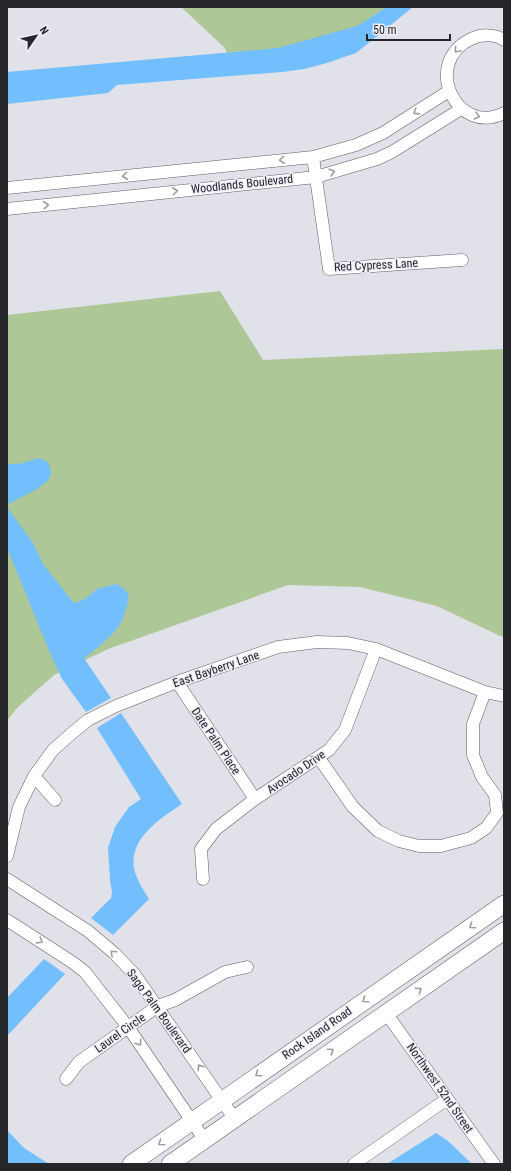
<svg xmlns="http://www.w3.org/2000/svg" width="511" height="1171" font-family="'Roboto Condensed',sans-serif">
<style>
.green{fill:#aec796}
.water{fill:#73bffe}
.lines{fill:none;stroke-linecap:round;stroke-linejoin:round}
.street-casing{stroke:#5d5d65;stroke-width:13}
.secondary-casing{stroke:#5d5d65;stroke-width:18}
.street{stroke:#fff;stroke-width:12}
.secondary{stroke:#fff;stroke-width:17}
.oneway{stroke:#9d9d9f}
.labels{text-anchor:middle;stroke-width:3;stroke-linejoin:round;paint-order:stroke}
.street-label{font-size:12px;fill:#252629;stroke:#eeeef7}
</style>
<rect width="100%" height="100%" fill="#e1e1ea"/>
<path class="green" d="M181,7H395L370,32L229,60L225,48Z
M220,291L263,360L504,349V637L498,635L437,606L360,587L288,585L108,649L54,675L17,708L7,721V315Z"/>
<path class="water" d="M387,7H413L356,53L327,63L304,69L282,72L117,85L108,93L7,104V72L278,48L357,26Z
M38,458C43,459 48,461 50,467C50,469 51,471 51,473C51,486 17,498 7,505V464C18,465 27,462 38,458Z
M7,507L33,543L43,564L73,602L75,603L85,599L97,589L116,584C120,586 126,589 128,594C130,601 123,620 119,626C111,637 95,650 84,658L111,698L86,712L62,679L50,653L7,548Z
M121,713L182,804C161,818 129,838 134,868C136,879 143,889 149,899L113,935L91,918L111,898L112,893L110,880L108,848L115,827L129,807L141,799L97,728Z
M44,959L65,974L7,1036V998Z
M7,1130L24,1148L49,1164H7Z
M436,1133L448,1141L472,1164H387Z"/>
<g class="lines">
<g class="street-casing">
<path id="street" d="M504,40C495,34 481,34 471,39C421,63 457,137 504,113
M313,157L329,269L462,260
M7,188L313,157L356,145L383,133L449,91
M7,209L316,177L377,159L392,152L461,109
M177,682L255,799
M319,758L353,807L378,831L399,841L419,846H441L471,838L486,828L497,813L495,795L482,777L473,755V724L485,692
M34,776L55,800
M7,856L19,807L34,776L53,750L71,734L88,720L116,706L177,682L278,647L317,642L348,643L376,649L485,692L504,696
M7,879L88,931L114,953L135,975L234,1118
M203,879L201,849L216,829L255,799L329,750L345,730L376,649
M7,920L72,962L85,972L128,1027L204,1139
M386,1013L494,1164
M66,1079L79,1062L158,1006L175,1000L225,972L247,967
M354,1164L447,1099"/>
</g>
<g class="secondary-casing">
<path id="secondary" d="M131,1164L504,904
M170,1164L504,931"/>
</g>
<use href="#street" class="street"/>
<use href="#secondary" class="secondary"/>
</g>
<defs><path id="oneway-chevron" d="M-2-3.5L2.5 0L-2 3.5" fill="none" stroke-width="1.6" stroke-linecap="round" stroke-linejoin="round"/></defs>
<g class="oneway">
<use href="#oneway-chevron" transform="translate(457 50) rotate(130)"/>
<use href="#oneway-chevron" transform="translate(416 112) rotate(147)"/>
<use href="#oneway-chevron" transform="translate(477 116) rotate(14)"/>
<use href="#oneway-chevron" transform="translate(282 160) rotate(174)"/>
<use href="#oneway-chevron" transform="translate(332 172) rotate(-16)"/>
<use href="#oneway-chevron" transform="translate(125 176) rotate(174)"/>
<use href="#oneway-chevron" transform="translate(175 191) rotate(-6)"/>
<use href="#oneway-chevron" transform="translate(46 205) rotate(-6)"/>
<use href="#oneway-chevron" transform="translate(472 926) rotate(145)"/>
<use href="#oneway-chevron" transform="translate(40 941) rotate(32)"/>
<use href="#oneway-chevron" transform="translate(113 953) rotate(-137)"/>
<use href="#oneway-chevron" transform="translate(419 990) rotate(-35)"/>
<use href="#oneway-chevron" transform="translate(365 1000) rotate(145)"/>
<use href="#oneway-chevron" transform="translate(139 1043) rotate(56)"/>
<use href="#oneway-chevron" transform="translate(331 1051) rotate(-35)"/>
<use href="#oneway-chevron" transform="translate(200 1067) rotate(-124)"/>
<use href="#oneway-chevron" transform="translate(258 1074) rotate(145)"/>
<use href="#oneway-chevron" transform="translate(161 1143) rotate(145)"/>
</g>
<g class="labels">
<g class="street-label">
<text transform="translate(242 184) rotate(-6)" y="4">Woodlands Boulevard</text>
<text transform="translate(376 265) rotate(-3)" y="4">Red Cypress Lane</text>
<text transform="translate(216 669) rotate(-19)" y="4">East Bayberry Lane</text>
<text transform="translate(216 741) rotate(56)" y="4">Date Palm Place</text>
<text transform="translate(296 772) rotate(-34)" y="4">Avocado Drive</text>
<text transform="translate(159 1011) rotate(54)" y="4">Sago Palm Boulevard</text>
<text transform="translate(120 1033) rotate(-35)" y="4">Laurel Circle</text>
<text transform="translate(317 1033) rotate(-35)" y="4">Rock Island Road</text>
<text transform="translate(440 1088) rotate(55)" y="4">Northwest 52nd Street</text>
</g>
</g>
<rect width="511" height="1171" fill="none" stroke="#252629" stroke-width="16"/>
<g transform="translate(36 36) rotate(56)" stroke="#eeeef7" stroke-width="3" paint-order="stroke">
<path d="M0-3L7 15L0 10L-7 15Z" fill="#252629"/>
<text y="-6" font-size="11" font-weight="bold" text-anchor="middle" fill="#252629">N</text>
</g>
<path d="M367 34v6h83v-6" fill="none" stroke="#252629" stroke-width="2"/>
<text x="373" y="34" font-size="12" fill="#252629" stroke="#eeeef7" stroke-width="3" paint-order="stroke">50 m</text>
</svg>
